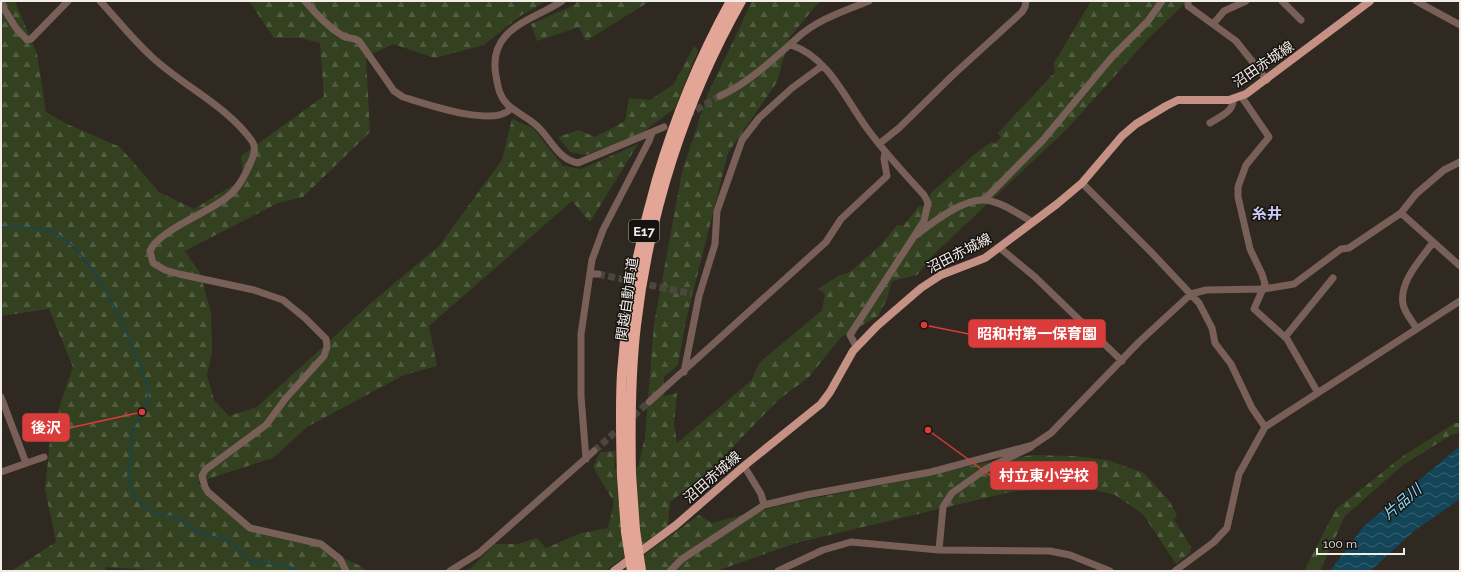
<svg xmlns="http://www.w3.org/2000/svg" width="1461" height="572" font-family="Raleway,'Noto Sans JP',sans-serif">
<style>
.forest{fill:url(#forest-firs)}
.water{fill:url(#water-waves)}
.lines{fill:none;stroke-linecap:round;stroke-linejoin:round}
.stream{stroke:#134559;stroke-width:1.5}
.minor-tunnel{stroke:#4d463f;stroke-width:7;stroke-dasharray:7 3.5;stroke-linecap:butt}
.minor{stroke:#785f58;stroke-width:7}
.major{stroke:#c59184;stroke-width:8}
.highway{stroke:#e3a595;stroke-width:10}
.highway-bridge{stroke:#e3a595;stroke-width:10}
.labels{text-anchor:middle;stroke-width:3;stroke-linejoin:round;paint-order:stroke}
.shield{fill:#16120f;stroke:#b0aba7;stroke-width:1}
.shield-label{font-size:13px;font-weight:bold;fill:#f2ede8}
.street-label{font-size:14px;fill:#f2ede8;stroke:#16120f}
.neighbourhood-label{font-size:15px;font-weight:bold;fill:#cacaf6;stroke:#16120f}
.water-label{font-size:15px;font-style:italic;fill:#8ed7f8;stroke:#16120f}
.leader{fill:none;stroke:#d93c3b;stroke-width:1.5}
.callout-dot{fill:#d93c3b;stroke:#16120f;stroke-width:1.5}
.callout{fill:#d93c3b;stroke:#d93c3b;stroke-width:1.5}
.callout-label{font-size:15px;text-anchor:middle;font-weight:bold;fill:#fff}
</style>
<defs>
<pattern id="forest-firs" width="22" height="20" patternUnits="userSpaceOnUse"><rect width="22" height="20" fill="#334121"/><path d="M5 1l3.5 6h-7zM16 11l3.5 6h-7z" fill="#515d41"/></pattern>
<pattern id="water-waves" width="16" height="10" patternUnits="userSpaceOnUse"><rect width="16" height="10" fill="#134559"/><path d="M0 5q4-4 8 0t8 0" fill="none" stroke="#366071"/></pattern>
</defs>
<rect width="100%" height="100%" fill="#302921"/>
<path class="forest" d="M1,1H15L37,54L46,112L67,124L120,147L159,192L194,209L243,179L241,156L324,96L320,43L300,38H274L249,1H547L520,16L484,45L435,58L393,44L366,57L370,132L303,197L278,203L185,251L200,273L211,313L212,352L207,375L214,400L229,416L257,407L373,301L439,246L502,160L512,119L533,128L563,166L581,169L638,144L590,222L572,201L429,326L437,366L404,375L307,427L273,458L198,482L209,498L248,529L270,536L320,546L362,567L366,571H166L107,567L103,571H11L56,542L45,489L51,431L73,367L49,309L1,316Z
M578,1H650L586,41L579,27L537,41L531,24L574,5Z
M752,1H820L789,38L777,82L728,153L686,320L678,365L664,377V396L677,393L674,424L677,443L752,380L759,363L822,310L825,294L818,289L838,276L850,272L882,244L897,225L903,226L919,206L923,207L931,193L977,152L992,142L995,144L1001,137L998,133L1055,72L1054,63L1091,1H1187L1147,40L1066,130L933,255L917,275L892,281L887,299L878,316L840,338L809,377L778,400L708,473L670,502L668,526L605,571H464L471,568L495,544H517L537,538L546,548L581,533L608,528L614,502L593,467L600,452L616,451L614,469L638,467L645,437L654,324L682,172L708,93L730,48Z
M694,46L698,50L675,108L642,133L586,155L570,152L558,137L579,130L595,137L625,121L629,98L650,100L674,84Z
M1455,423H1460V433L1451,435L1403,465L1345,516L1320,571H1304L1336,509L1403,456Z
M1033,455L1074,456L1107,460L1144,473L1170,502L1177,515L1174,520L1191,547V552L1176,564L1143,514L1115,495L1087,488L1015,491L796,543L716,571H622L699,515L712,523L799,501L904,481L988,462Z"/>
<path class="water" d="M1460,446V499L1414,531L1370,571H1330L1364,526Z"/>
<g class="lines">
<path class="stream" d="M1,227C20,227 41,226 58,235C99,259 133,344 148,388V401L134,427L131,443L128,476L131,489L136,499L155,513L180,518L194,531L229,541L250,561L289,566L298,571"/>
<path class="minor-tunnel" d="M687,115L720,96
M598,274L692,294
M594,451L649,402"/>
<path class="minor" d="M100,1C117,19 133,40 152,57C183,86 226,105 252,141C257,148 253,157 250,164C244,177 238,189 226,198C209,212 156,232 150,251L153,263L165,270L179,274L254,290L283,300L305,318L326,339L327,347L324,356L286,398L266,425L205,470L202,476L205,487L208,492L250,528L321,544L340,559L346,571
M305,1C317,15 328,27 343,36C349,39 353,37 359,41L394,91L403,97C423,103 496,129 511,108
M562,1C532,21 487,28 496,76C498,86 499,96 507,104C515,112 527,117 536,125C550,137 558,160 578,163L664,127
M1188,1V6L1236,41L1267,80
M1282,1L1301,20
M1416,1L1460,25
M1,4L16,28L27,40L31,39L68,1
M1214,23L1224,11L1246,1
M791,45C828,57 845,98 866,127C883,151 904,173 924,195L928,203L924,221L850,335L856,346
M720,96C747,84 774,59 796,39C816,20 844,11 869,1
M1241,96L1269,137L1246,165L1238,187V197L1250,249L1262,274L1265,284L1254,309L1287,339L1318,393
M1210,123C1219,117 1234,112 1233,99
M879,144L899,128L953,75L1022,12L1025,7L1026,1
M1082,183L1152,253L1199,303L1212,328L1215,343L1231,364L1252,408L1265,427
M984,200L1043,140L1112,57L1148,21L1162,1
M1401,213L1460,266
M916,235C932,223 964,198 984,200C1001,201 1019,215 1033,222
M1000,248L1035,277L1122,361
M590,274H598
M1417,329C1413,322 1404,312 1403,304C1399,281 1421,260 1433,242
M1285,337L1333,278
M684,372L699,296L715,244L717,211L742,140L759,118L792,88L822,66
M1,397L26,463
M649,402L826,242L841,219L887,176L884,159L885,152
M586,459L581,396V334L592,260L603,230L649,141L652,133
M744,466L761,494L764,505
M1,472L44,457
M939,550L943,507L952,493L986,469L1031,447
M450,571L479,553L594,451
M670,571L682,559L764,505L806,495L931,472L1033,445L1051,433L1139,342L1191,294L1206,290L1264,289L1294,284L1341,249L1349,248L1401,213L1416,194L1444,170L1460,162
M778,571L823,550L851,542L939,550L1050,551L1070,555L1110,571
M1175,571L1214,542L1227,528L1239,474L1265,427L1460,301"/>
<path class="major" d="M614,571L676,525L744,466L821,404L830,392L853,351L877,326L921,288L941,275L985,258L1057,204L1082,183L1122,136L1136,124L1166,106L1178,100H1229L1246,94L1370,1"/>
<path class="highway" d="M631,474C630,424 630,375 636,325C649,212 685,100 741,1
M622,476C621,442 620,407 622,373C632,243 668,115 731,1"/>
<path class="highway-bridge" d="M631,474L635,530L641,571
M622,476L626,532L632,571"/>
</g>
<g class="labels">
<rect class="shield" x="629" y="220" width="30" height="22" rx="3"/>
<g class="shield-label">
<text x="644" y="236">E17</text>
</g>
<g class="street-label">
<text transform="translate(1263 64) rotate(-34)" y="5">沼田赤城線</text>
<text transform="translate(959 253) rotate(-27)" y="5">沼田赤城線</text>
<text transform="translate(627 299) rotate(-82)" y="5">関越自動車道</text>
<text transform="translate(712 477) rotate(-41)" y="5">沼田赤城線</text>
</g>
<g class="neighbourhood-label">
<text x="1267" y="219">糸井</text>
</g>
<g class="water-label">
<text transform="translate(1402 502) rotate(-40)" y="5">片品川</text>
</g>
</g>
<path class="leader" d="M924 325L969 334M142 412L69 428M928 430L991 476"/>
<g class="callout-dot">
<circle cx="924" cy="325" r="4"/>
<circle cx="142" cy="412" r="4"/>
<circle cx="928" cy="430" r="4"/>
</g>
<g class="callout">
<rect x="969" y="320" width="136" height="27" rx="4"/>
<rect x="23" y="414" width="46" height="27" rx="4"/>
<rect x="991" y="462" width="106" height="27" rx="4"/>
</g>
<g class="callout-label">
<text x="1037" y="339">昭和村第一保育園</text>
<text x="46" y="433">後沢</text>
<text x="1044" y="481">村立東小学校</text>
</g>
<rect width="1461" height="572" fill="none" stroke="#f2ede8" stroke-width="4"/>
<path d="M1317 548v6h87v-6" fill="none" stroke="#f2ede8" stroke-width="2"/>
<text x="1323" y="548" font-size="12" fill="#f2ede8" stroke="#16120f" stroke-width="3" paint-order="stroke">100 m</text>
</svg>
